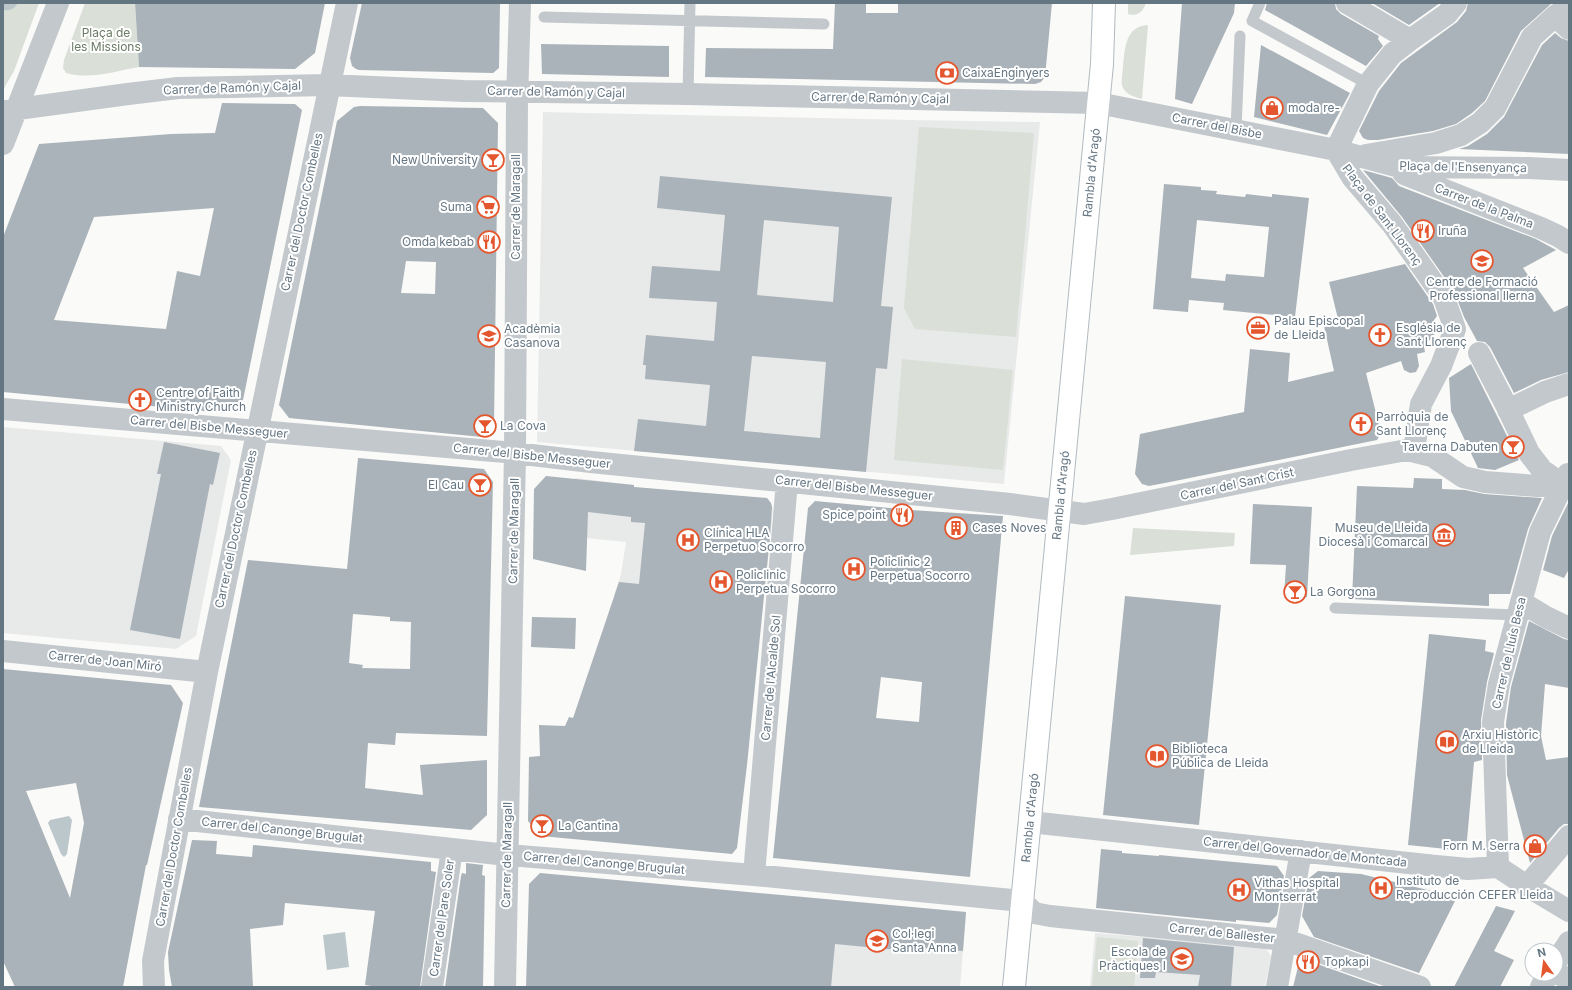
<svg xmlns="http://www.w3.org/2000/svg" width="1572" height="990" font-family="Inter,sans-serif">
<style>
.built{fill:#e8e9e9}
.green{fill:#dadfd7}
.water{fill:#bbc7cb}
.building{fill:#aab3b9;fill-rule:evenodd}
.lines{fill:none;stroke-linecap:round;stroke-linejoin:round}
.secondary-casing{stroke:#b3babf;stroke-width:24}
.lane{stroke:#c3c8cc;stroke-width:11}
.street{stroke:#c3c8cc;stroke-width:22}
.secondary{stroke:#fff;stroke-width:22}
.labels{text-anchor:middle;stroke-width:4;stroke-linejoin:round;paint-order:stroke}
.park-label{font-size:12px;fill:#687a64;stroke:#fff}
.poi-label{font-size:12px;fill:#657683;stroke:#fff;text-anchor:start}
.street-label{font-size:12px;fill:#657683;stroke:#fff}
</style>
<rect width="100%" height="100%" fill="#fafaf8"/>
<path class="built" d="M543,112L911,120L1040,122L1004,484L537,442Z
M3,427L221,446L231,460L196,636L176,649L3,633Z
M575,478L634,485V487L757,498L771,503L773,510L767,569L638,600L614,595L621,574L626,542L586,538L571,511Z
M793,896L966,912L960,987H788Z
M1095,933L1265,947L1271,956L1265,987H1090Z"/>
<path class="green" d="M3,3H39L14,71L3,90Z
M85,3H135L139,67C116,71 89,80 66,73L63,68L64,60Z
M1128,3H1146C1143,12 1137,17 1128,14Z
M1148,25L1142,99C1135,97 1127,95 1123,88C1120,82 1123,73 1123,66C1125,49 1125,26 1148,25Z
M919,127L1034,133L1016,337L915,329L904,308Z
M902,359L1013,370L1003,470L894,460Z
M1133,528L1235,533L1234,546L1130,555Z
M1097,937L1138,941L1134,987H1092Z"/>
<path class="water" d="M3,3H18C14,9 10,11 3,10Z
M69,816L72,820L67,854L64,857L61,854L48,823L50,820Z
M345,932L349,967L327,970L323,935Z"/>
<path class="building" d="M135,3H325L315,53L295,69L139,67Z
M362,3H500L499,68L493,73L359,70L356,69L352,66L350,58Z
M835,3H866V13H898V3H1052L1045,77L1041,82L1035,84L705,77L706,48L833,49Z
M1182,3H1235L1234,13L1192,104L1175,99Z
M1267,3H1335L1336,9L1341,14L1379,36L1378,39L1383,46L1366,66L1265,10Z
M1372,3H1440L1409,25Z
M1468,3H1552L1521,31L1485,101L1472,113L1456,124L1433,131L1378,140H1368L1363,138L1359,131L1379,91L1401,63L1457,22L1466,11Z
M1555,33L1561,38L1569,41V154L1459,149L1468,146L1487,134L1504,117L1542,45Z
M541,44L669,46V77L542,74Z
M1261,45L1350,93L1327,135L1254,117Z
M222,103L295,104L302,110L243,400L225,413L3,392V237L39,144L171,134L215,133ZM214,208L200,276L177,271L166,329L54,320L94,217Z
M360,106L483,108L498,123L494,426L482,437L289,418L279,405L337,121L354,107ZM406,261L436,262L435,294L401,293Z
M1363,170L1392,178L1399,186L1536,239L1556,250L1523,268L1554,312L1569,305V372L1541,380L1514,393L1490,347L1485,342L1477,341L1464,317L1454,291L1402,217Z
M660,176L892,197L881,306L893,307L887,369L876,368L866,472L634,451L638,419L706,426L710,385L645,379L646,365H643L646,335L714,341L717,302L649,298L652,266L720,271L725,215L657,208ZM764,220L839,227L833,302L757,295ZM752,356L826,362L820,438L744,431Z
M1164,184L1201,187V190L1217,191L1216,194L1245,197L1246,194L1272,197V194L1309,198L1295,317L1223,310L1224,303L1189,300L1188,312L1153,309ZM1197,220L1269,227L1264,277L1226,274L1225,281L1191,278Z
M1405,264L1433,304L1437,316L1434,320L1437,331L1424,347L1425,352L1417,354L1419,366L1416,372L1410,373L1404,370L1401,361L1366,373L1381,433L1377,440L1170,482L1149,486L1142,484L1135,474L1140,434L1244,412L1250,349L1290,353L1288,382L1334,371L1324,326L1339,323L1329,282Z
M1471,364L1519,460L1495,470L1478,468L1451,411L1449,378Z
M164,442L220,453L213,485L210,484L180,639L130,630L161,474H157Z
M358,458L484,469L493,482L487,736L396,733L395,745L368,743L365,788L423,795L420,765L487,760V815L471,830L199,807L248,560L347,569ZM353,614L390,617V621L411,622L410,669L362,668L363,665L349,663Z
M546,476L634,485V487L767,498L771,503L772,507L770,537L747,765L737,848L732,854L541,836L528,821L529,757L540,756L539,725L565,726L569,717L573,718L619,582L639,584L645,523L631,522V517L588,512L586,571L533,559L534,489Z
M1414,478L1442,479V489L1465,490L1484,494L1542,498L1528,529L1510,594H1489V606L1352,599L1357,486L1413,488Z
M815,501L911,510L1003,516L970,877L773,858L808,508ZM881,677L922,682L919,722L876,718Z
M1569,501V569L1564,578L1543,570L1552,536Z
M1253,504L1312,507L1307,597L1284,596L1286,565L1250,564Z
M1125,596L1221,605L1199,825L1103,815Z
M532,617L576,618L575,649L531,647Z
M1529,621L1564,639L1569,640V688L1545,684L1541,736L1546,760L1569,757V824H1564L1559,828L1530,863L1507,775L1506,723L1511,687Z
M1429,634L1486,640L1485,651L1494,653L1487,682L1481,720L1482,760L1474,762L1466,851L1408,845Z
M3,669L171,685L183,703L147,865H146L123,987H15L3,961ZM76,783L84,823L70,898L26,791Z
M192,840L217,841L216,854L252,857L253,845L431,862V871L436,872L420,987H378L365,985L375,911L285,903L283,925L250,929L253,987H172L169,970L168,952Z
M1101,849L1122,851V853L1159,856V855L1277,866L1284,876L1277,915L1269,923L1236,920V922L1096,908Z
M466,863L483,865L482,875L485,876L483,987H445L461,876L462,873L466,874Z
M1318,871L1361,874L1457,897L1419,973L1314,937L1302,916L1309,878Z
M540,873L966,912L963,951L909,947L908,951L835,944L831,987H526L529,884Z
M1496,906L1515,911L1494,951L1514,960L1500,987H1454Z
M1143,938L1234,947L1231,987H1198L1200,975L1156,972L1155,978H1140Z
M1303,959L1382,987H1293L1299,963Z"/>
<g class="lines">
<g class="secondary-casing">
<g id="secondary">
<path id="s1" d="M1014,987L1095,137L1102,64L1104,3"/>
</g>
</g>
<path class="lane" d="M1260,3L1252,21L1368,84
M544,17L824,24
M688,94L690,3
M1236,129L1240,36
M1335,608L1517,615"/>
<path class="street" d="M1347,3L1410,40
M1569,7L1555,16L1569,29
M3,111L128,94L178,88L328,85L464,91L688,94L1098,103L1336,150L1399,167L1529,168L1569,170
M3,144L58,3
M1336,150L1352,177L1392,224L1444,298L1455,329L1441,366L1421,404L1414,450
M1336,150L1368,84L1392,54L1410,40L1447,14L1456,3
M1366,155L1436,143L1461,135L1480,123L1495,108L1532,37L1555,16
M1400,168L1404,174L1541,228L1558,236L1569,243
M1479,353L1507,407L1529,453L1542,470L1562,484
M3,409L515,453L591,462L1010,504L1084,514L1112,509L1351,460L1407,450L1432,456L1463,477L1485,482L1537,486L1562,484
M1508,410L1545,392L1569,384
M1521,602L1546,617L1569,628
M3,651L207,672
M179,819L507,855L754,875L1022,901L1034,913L1050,916L1286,940L1420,987
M1030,822L1436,866L1468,869L1498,867L1527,886L1569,911
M1498,867L1493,722L1499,684L1540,532L1568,474
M754,875L787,481
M1527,886L1569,836
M1556,962L1569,942
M1556,972L1569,980
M154,987L153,961L207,672L347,3
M432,987L452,849
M505,987L515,453L517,100L520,3
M1277,987L1301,851
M1541,987L1548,974"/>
<use href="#secondary" class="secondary"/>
</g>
<defs>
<g id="bank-ring" transform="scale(1.15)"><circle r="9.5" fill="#fff" stroke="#e4572e" stroke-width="1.5"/><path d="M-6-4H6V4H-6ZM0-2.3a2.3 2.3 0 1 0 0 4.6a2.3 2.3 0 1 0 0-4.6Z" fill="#e4572e"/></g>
<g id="shop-ring" transform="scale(1.15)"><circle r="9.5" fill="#fff" stroke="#e4572e" stroke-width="1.5"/><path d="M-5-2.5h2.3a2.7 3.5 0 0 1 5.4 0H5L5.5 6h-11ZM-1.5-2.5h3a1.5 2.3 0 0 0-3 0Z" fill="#e4572e"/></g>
<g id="bar-ring" transform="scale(1.15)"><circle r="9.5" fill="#fff" stroke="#e4572e" stroke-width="1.5"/><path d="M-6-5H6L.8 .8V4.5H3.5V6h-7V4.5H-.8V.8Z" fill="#e4572e"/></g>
<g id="supermarket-ring" transform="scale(1.15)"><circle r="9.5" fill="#fff" stroke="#e4572e" stroke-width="1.5"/><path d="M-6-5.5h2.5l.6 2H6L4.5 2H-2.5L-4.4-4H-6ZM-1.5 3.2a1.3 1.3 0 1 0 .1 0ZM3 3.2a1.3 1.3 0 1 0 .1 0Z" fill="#e4572e"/></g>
<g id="restaurant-ring" transform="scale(1.15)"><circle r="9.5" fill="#fff" stroke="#e4572e" stroke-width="1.5"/><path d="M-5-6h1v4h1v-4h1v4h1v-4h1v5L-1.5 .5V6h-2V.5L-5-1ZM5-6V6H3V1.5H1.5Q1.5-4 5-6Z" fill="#e4572e"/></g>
<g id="school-ring" transform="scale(1.15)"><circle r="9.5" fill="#fff" stroke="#e4572e" stroke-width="1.5"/><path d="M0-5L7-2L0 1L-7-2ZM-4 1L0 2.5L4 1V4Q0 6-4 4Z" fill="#e4572e"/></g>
<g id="office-ring" transform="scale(1.15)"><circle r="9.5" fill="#fff" stroke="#e4572e" stroke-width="1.5"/><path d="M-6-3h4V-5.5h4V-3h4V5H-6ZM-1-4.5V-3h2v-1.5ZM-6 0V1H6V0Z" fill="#e4572e"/></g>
<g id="church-ring" transform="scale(1.15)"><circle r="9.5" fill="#fff" stroke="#e4572e" stroke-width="1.5"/><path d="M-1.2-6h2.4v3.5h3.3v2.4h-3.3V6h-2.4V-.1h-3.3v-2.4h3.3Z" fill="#e4572e"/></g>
<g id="university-ring" transform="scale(1.15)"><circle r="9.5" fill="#fff" stroke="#e4572e" stroke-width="1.5"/><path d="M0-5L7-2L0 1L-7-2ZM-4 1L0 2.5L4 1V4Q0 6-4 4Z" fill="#e4572e"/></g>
<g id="building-ring" transform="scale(1.15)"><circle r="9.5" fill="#fff" stroke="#e4572e" stroke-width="1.5"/><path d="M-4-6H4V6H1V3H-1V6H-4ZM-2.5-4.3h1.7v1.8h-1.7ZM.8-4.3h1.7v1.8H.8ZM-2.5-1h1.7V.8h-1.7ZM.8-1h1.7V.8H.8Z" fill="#e4572e"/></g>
<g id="museum-ring" transform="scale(1.15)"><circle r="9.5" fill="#fff" stroke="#e4572e" stroke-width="1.5"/><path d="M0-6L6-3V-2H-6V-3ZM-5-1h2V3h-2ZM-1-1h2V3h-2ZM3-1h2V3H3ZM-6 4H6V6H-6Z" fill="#e4572e"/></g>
<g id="hospital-ring" transform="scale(1.15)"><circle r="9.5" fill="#fff" stroke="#e4572e" stroke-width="1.5"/><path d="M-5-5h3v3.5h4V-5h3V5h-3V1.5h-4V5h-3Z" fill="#e4572e"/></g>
<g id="library-ring" transform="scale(1.15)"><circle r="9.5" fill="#fff" stroke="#e4572e" stroke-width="1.5"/><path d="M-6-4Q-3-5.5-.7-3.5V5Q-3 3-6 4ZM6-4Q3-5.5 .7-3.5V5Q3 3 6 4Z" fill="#e4572e"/></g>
</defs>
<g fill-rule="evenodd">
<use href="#bank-ring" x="947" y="73"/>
<use href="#shop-ring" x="1272" y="108"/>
<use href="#bar-ring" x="493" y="160"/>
<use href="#supermarket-ring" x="488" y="207"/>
<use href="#restaurant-ring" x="1423" y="231"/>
<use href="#restaurant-ring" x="489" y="242"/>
<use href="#school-ring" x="1482" y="261"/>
<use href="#office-ring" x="1258" y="328"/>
<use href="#church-ring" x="1380" y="335"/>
<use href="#university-ring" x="489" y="336"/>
<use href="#church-ring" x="140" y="400"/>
<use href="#church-ring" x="1361" y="424"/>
<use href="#bar-ring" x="485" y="426"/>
<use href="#bar-ring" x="1513" y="447"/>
<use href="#bar-ring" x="480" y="485"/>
<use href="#restaurant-ring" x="902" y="515"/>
<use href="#building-ring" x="956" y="528"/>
<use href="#museum-ring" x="1444" y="535"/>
<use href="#hospital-ring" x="688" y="540"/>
<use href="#hospital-ring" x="854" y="569"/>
<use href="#hospital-ring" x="721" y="582"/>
<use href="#bar-ring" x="1295" y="592"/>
<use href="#library-ring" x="1447" y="742"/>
<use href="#library-ring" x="1157" y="756"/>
<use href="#bar-ring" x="542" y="826"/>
<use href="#shop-ring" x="1535" y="846"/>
<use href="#hospital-ring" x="1381" y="888"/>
<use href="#hospital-ring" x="1239" y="890"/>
<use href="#school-ring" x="877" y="941"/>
<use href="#school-ring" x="1182" y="959"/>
<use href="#restaurant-ring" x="1308" y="962"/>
</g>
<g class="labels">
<g class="park-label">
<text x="106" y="37">Plaça de<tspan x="106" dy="14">les Missions</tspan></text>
</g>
<g class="poi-label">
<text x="962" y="77">CaixaEnginyers</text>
<text x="1288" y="112">moda re-</text>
<text x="478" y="164" text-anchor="end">New University</text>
<text x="472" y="211" text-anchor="end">Suma</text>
<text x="1438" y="235">Iruña</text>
<text x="474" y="246" text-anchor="end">Omda kebab</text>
<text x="1482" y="286" text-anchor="middle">Centre de Formació<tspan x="1482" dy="14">Professional Ilerna</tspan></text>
<text x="1274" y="325">Palau Episcopal<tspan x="1274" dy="14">de Lleida</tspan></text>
<text x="1396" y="332">Església de<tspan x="1396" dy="14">Sant Llorenç</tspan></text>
<text x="504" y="333">Acadèmia<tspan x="504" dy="14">Casanova</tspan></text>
<text x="156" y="397">Centre of Faith<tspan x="156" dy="14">Ministry Church</tspan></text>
<text x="1376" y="421">Parròquia de<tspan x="1376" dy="14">Sant Llorenç</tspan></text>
<text x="500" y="430">La Cova</text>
<text x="1498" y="451" text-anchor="end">Taverna Dabuten</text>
<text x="464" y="489" text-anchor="end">El Cau</text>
<text x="886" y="519" text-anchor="end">Spice point</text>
<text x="972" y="532">Cases Noves</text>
<text x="1428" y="532" text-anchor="end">Museu de Lleida<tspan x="1428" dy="14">Diocesà i Comarcal</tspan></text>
<text x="704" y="537">Clínica HLA<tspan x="704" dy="14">Perpetuo Socorro</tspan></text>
<text x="870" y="566">Policlinic 2<tspan x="870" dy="14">Perpetua Socorro</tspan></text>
<text x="736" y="579">Policlinic<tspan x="736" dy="14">Perpetua Socorro</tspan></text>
<text x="1310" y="596">La Gorgona</text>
<text x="1462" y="739">Arxiu Històric<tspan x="1462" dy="14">de Lleida</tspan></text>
<text x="1172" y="753">Biblioteca<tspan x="1172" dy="14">Pública de Lleida</tspan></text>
<text x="558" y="830">La Cantina</text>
<text x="1520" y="850" text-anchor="end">Forn M. Serra</text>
<text x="1396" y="885">Instituto de<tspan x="1396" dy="14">Reproducción CEFER Lleida</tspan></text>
<text x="1254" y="887">Vithas Hospital<tspan x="1254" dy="14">Montserrat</tspan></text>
<text x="892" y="938">Col·legi<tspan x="892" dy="14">Santa Anna</tspan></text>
<text x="1166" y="956" text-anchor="end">Escola de<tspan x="1166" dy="14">Pràctiques I</tspan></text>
<text x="1324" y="966">Topkapi</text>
</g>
<g class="street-label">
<text transform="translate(232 88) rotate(-2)" y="4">Carrer de Ramón y Cajal</text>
<text transform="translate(556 92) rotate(1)" y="4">Carrer de Ramón y Cajal</text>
<text transform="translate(880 98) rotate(1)" y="4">Carrer de Ramón y Cajal</text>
<text transform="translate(1217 126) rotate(11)" y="4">Carrer del Bisbe</text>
<text transform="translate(1463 167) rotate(1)" y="4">Plaça de l'Ensenyança</text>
<text dy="4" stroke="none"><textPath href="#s1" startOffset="818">Rambla d'Aragó</textPath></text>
<text transform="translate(1484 206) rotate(21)" y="4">Carrer de la Palma</text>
<text transform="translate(516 207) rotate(-90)" y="4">Carrer de Maragall</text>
<text transform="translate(302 212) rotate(-78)" y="4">Carrer del Doctor Combelles</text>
<text transform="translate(1382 215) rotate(53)" y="4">Plaça de Sant Llorenç</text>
<text transform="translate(209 427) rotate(5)" y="4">Carrer del Bisbe Messeguer</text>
<text transform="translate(532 456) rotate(6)" y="4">Carrer del Bisbe Messeguer</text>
<text transform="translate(1237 484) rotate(-12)" y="4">Carrer del Sant Crist</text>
<text transform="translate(854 488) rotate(6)" y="4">Carrer del Bisbe Messeguer</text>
<text dy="4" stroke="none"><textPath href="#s1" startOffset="494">Rambla d'Aragó</textPath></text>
<text transform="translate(236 529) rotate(-78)" y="4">Carrer del Doctor Combelles</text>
<text transform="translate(514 531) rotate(-89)" y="4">Carrer de Maragall</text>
<text transform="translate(1509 653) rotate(-77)" y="4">Carrer de Lluís Besa</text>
<text transform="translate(105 661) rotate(6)" y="4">Carrer de Joan Miró</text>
<text transform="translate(771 678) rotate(-85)" y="4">Carrer de l'Alcalde Sol</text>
<text dy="4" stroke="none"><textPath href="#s1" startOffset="170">Rambla d'Aragó</textPath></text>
<text transform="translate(282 830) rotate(6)" y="4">Carrer del Canonge Brugulat</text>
<text transform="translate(174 847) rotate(-80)" y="4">Carrer del Doctor Combelles</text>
<text transform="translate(1305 852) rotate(6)" y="4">Carrer del Governador de Montcada</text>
<text transform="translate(507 855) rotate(-89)" y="4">Carrer de Maragall</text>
<text transform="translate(604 863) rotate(5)" y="4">Carrer del Canonge Brugulat</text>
<text transform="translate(442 918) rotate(-82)" y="4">Carrer del Pare Soler</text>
<text transform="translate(1222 933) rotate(6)" y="4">Carrer de Ballester</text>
</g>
</g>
<rect width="1572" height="990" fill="none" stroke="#657683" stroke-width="8"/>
<g transform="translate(1544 962) rotate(346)"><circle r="19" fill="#ffffff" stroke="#c1c8cd"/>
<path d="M0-3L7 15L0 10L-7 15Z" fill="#e4572e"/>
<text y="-6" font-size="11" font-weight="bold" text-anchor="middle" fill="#657683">N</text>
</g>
</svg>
